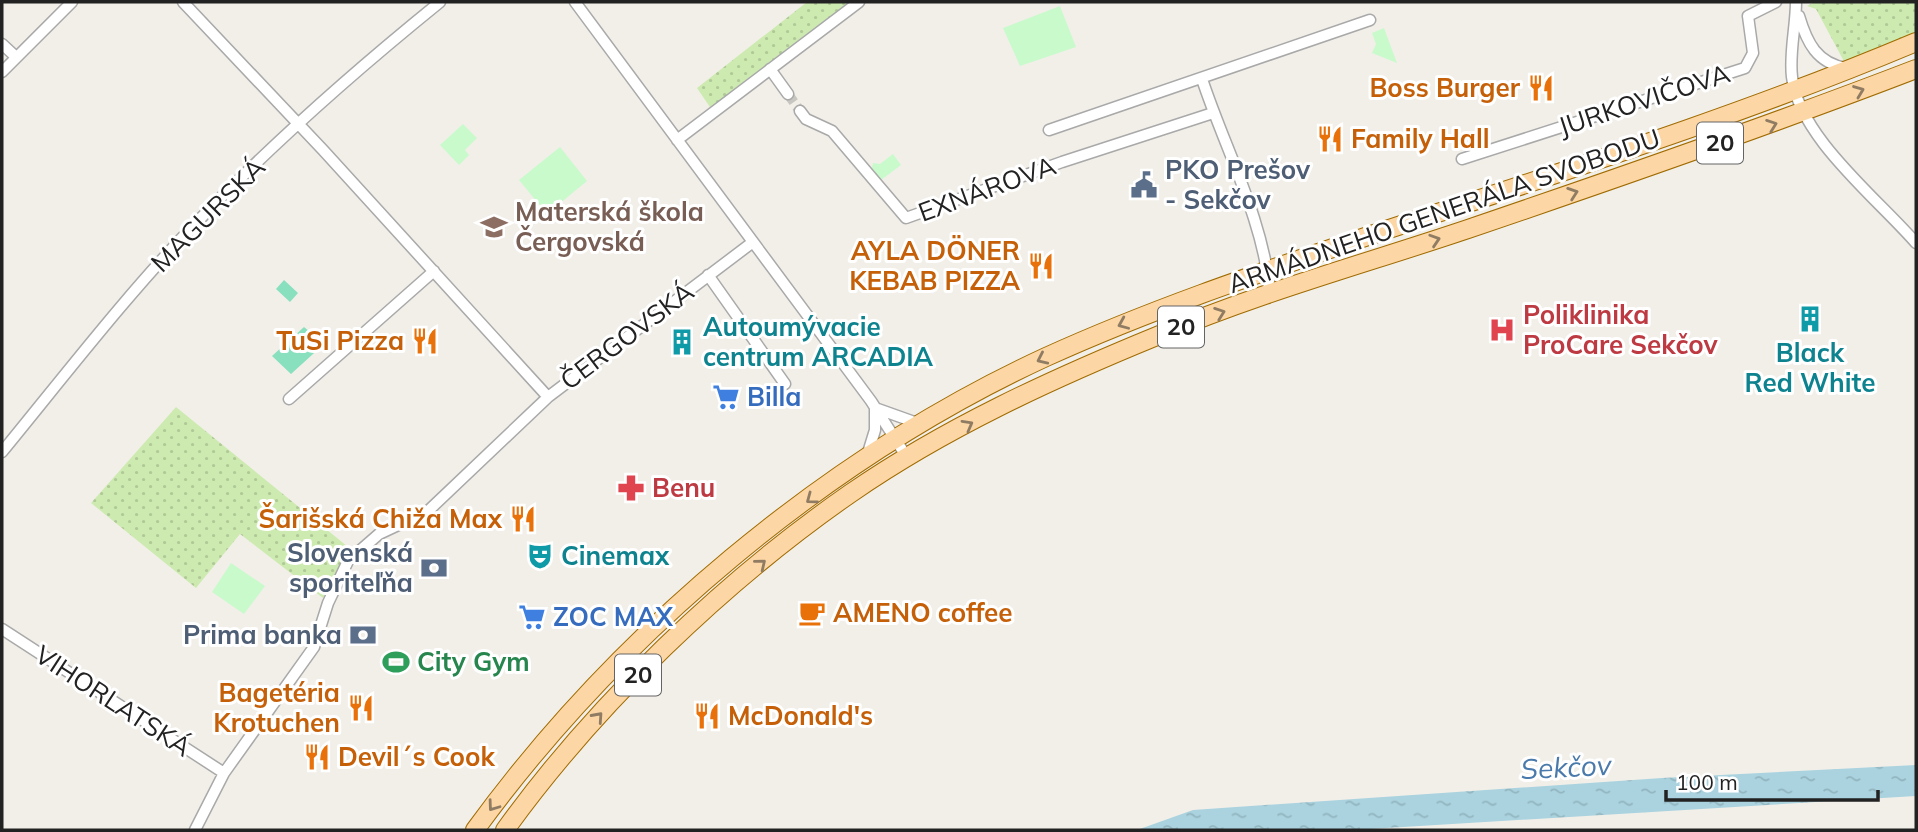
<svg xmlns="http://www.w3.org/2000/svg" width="1918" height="832" font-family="Mulish,sans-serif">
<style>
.grass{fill:url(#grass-dots)}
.park{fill:#c8facc}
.pitch{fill:#88e0be}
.water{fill:url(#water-ripples)}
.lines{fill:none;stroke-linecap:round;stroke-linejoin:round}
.street-tunnel{stroke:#c8c6c1;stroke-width:10;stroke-dasharray:10 5;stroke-linecap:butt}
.street-casing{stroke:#a9a9a9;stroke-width:13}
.primary-casing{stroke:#a06b00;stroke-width:20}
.street{stroke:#fff;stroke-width:10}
.primary{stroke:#fcd6a4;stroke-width:18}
.oneway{stroke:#8f7c63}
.labels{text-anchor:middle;stroke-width:6;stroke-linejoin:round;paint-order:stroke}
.shield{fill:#fff;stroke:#646464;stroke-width:2}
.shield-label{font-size:24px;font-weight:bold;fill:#222}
.food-label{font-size:26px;font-weight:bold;fill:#c56008;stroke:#fff;text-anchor:end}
.street-label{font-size:26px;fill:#222;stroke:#fff}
.service-label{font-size:26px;font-weight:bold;fill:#4e5e75;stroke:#fff;text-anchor:end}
.education-label{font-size:26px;font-weight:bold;fill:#785e54;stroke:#fff;text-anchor:start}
.health-label{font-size:26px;font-weight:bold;fill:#be3a42;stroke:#fff;text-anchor:start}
.culture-label{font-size:26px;font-weight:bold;fill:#0d838f;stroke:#fff;text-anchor:start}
.shop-label{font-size:26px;font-weight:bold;fill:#366cbe;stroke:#fff;text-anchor:start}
.leisure-label{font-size:26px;font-weight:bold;fill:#27864d;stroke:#fff;text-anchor:start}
.water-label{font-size:28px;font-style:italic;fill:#4a7aab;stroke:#fff}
</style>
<defs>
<pattern id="grass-dots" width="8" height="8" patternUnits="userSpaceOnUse" patternTransform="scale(1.75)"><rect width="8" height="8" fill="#cdebb0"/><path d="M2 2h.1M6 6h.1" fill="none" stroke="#b0c997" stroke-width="1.8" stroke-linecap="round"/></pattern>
<pattern id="water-ripples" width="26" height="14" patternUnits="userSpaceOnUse" patternTransform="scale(1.75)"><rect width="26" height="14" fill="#aad3df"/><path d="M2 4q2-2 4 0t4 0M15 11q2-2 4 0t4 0" fill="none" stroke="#92b5bf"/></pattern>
</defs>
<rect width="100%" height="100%" fill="#f2efe9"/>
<path class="grass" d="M807,2H867L716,116L697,88Z
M1815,2H1916V41L1847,67L1816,9L1807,6Z
M176,407L353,551L323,598L240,534L196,588L91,503Z"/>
<path class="park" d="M1060,6L1076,47L1020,66L1003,28Z
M1384,28L1397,63L1372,53L1376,44L1372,33Z
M463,124L477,138L465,150L469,155L459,165L440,145Z
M560,147L587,181L547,214L519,180Z
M893,154L901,165L881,180L872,168L873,163L880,164Z
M231,563L265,586L244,614L212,592Z"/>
<path class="pitch" d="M284,280L298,293L290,302L276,289Z
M304,327L324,344L291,374L272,356Z"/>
<path class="water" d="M1916,765V796L1354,830H1137L1193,810L1662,778Z"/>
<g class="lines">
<path class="street-tunnel" d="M788,94L800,111"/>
<g class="street-casing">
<path id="street" d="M183,2L323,150L548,397
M575,2L871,401L908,459
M1796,2C1796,26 1789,53 1792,77C1799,137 1877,198 1916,243
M1799,16C1807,43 1817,63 1846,68
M2,44L15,56
M770,69L788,94
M2,72L72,2
M1202,79C1225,149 1264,220 1270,294
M800,111L806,119L832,131L906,218L1062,162L1213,113
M1049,130L1370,20
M677,140L859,2
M1462,159L1745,68L1753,53L1748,16L1776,2
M708,275L785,384
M289,399L434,271
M878,409L920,424
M2,452C66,374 128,293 199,220C273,143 356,70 440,2
M867,456L875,430V407
M2,629L224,773
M195,830L224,773L314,647L328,603L348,561L379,534L428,511L548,397L753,242"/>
</g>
<g class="primary-casing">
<path id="primary" d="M475,830C618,634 825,459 1046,357C1154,308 1265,271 1377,233C1558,173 1740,116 1916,42
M505,830C595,705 724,581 851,493C945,428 1052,379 1157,336C1258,293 1364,264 1468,229C1618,178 1768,126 1916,69"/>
</g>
<use href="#street" class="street"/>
<use href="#primary" class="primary"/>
</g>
<defs><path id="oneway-chevron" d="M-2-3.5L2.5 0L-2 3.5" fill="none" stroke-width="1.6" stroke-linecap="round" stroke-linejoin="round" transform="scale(1.75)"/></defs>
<g class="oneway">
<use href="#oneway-chevron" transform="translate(1859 91) rotate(-21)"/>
<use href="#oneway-chevron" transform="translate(1772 125) rotate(-20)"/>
<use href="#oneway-chevron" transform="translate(1573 193) rotate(-19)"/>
<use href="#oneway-chevron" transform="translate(1435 240) rotate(-18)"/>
<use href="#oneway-chevron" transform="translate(1220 313) rotate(-20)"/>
<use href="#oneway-chevron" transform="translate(1123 324) rotate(157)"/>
<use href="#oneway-chevron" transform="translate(1042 359) rotate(155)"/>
<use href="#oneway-chevron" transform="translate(968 425) rotate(-29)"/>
<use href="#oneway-chevron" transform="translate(811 499) rotate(143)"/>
<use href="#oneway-chevron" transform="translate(761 564) rotate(-39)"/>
<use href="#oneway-chevron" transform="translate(598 717) rotate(-48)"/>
<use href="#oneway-chevron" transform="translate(493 806) rotate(126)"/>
</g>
<defs>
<g id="restaurant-bare" transform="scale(2.1)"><path d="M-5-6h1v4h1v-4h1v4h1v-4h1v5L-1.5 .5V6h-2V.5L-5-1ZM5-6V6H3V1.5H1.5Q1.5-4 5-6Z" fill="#e8710a" stroke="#fff" stroke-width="2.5" paint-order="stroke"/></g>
<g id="civic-bare" transform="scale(2.1)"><path d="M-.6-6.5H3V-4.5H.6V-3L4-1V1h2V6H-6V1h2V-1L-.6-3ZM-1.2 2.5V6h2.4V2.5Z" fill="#5c6f8a" stroke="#fff" stroke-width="2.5" paint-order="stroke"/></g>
<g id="school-bare" transform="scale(2.1)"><path d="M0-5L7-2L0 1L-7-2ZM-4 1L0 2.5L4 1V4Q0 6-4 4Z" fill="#8d6e63" stroke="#fff" stroke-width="2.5" paint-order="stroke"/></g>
<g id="building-bare" transform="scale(2.1)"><path d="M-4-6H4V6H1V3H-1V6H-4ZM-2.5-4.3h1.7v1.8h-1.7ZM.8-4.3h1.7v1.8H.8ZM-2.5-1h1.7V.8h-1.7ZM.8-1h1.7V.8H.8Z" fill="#0f9aa8" stroke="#fff" stroke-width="2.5" paint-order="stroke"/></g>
<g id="hospital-bare" transform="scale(2.1)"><path d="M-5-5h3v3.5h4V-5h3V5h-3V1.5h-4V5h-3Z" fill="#e0444e" stroke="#fff" stroke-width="2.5" paint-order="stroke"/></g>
<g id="supermarket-bare" transform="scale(2.1)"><path d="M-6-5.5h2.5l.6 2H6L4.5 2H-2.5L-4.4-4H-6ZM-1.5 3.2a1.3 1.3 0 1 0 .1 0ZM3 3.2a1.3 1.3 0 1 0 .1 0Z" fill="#3f7fe0" stroke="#fff" stroke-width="2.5" paint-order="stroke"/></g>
<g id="pharmacy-bare" transform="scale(2.1)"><path d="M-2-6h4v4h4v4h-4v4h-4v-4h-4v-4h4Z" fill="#e0444e" stroke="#fff" stroke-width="2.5" paint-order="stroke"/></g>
<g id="theatre-bare" transform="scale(2.1)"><path d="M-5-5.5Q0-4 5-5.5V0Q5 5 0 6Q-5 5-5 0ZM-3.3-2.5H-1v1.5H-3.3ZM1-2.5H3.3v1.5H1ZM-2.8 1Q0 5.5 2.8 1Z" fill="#0f9aa8" stroke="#fff" stroke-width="2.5" paint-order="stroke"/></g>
<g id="bank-bare" transform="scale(2.1)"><path d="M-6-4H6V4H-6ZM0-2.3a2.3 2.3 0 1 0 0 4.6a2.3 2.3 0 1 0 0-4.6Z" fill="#5c6f8a" stroke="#fff" stroke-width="2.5" paint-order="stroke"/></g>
<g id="cafe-bare" transform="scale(2.1)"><path d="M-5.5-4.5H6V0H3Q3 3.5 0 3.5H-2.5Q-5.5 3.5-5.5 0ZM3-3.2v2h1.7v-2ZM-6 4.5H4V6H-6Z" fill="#e8710a" stroke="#fff" stroke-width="2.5" paint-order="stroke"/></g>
<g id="stadium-bare" transform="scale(2.1)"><path d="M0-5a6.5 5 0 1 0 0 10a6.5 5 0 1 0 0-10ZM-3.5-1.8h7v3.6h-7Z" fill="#2e9e5b" stroke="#fff" stroke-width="2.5" paint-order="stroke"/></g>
</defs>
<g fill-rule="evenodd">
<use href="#restaurant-bare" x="1541" y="88"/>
<use href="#restaurant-bare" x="1330" y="139"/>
<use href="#civic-bare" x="1144" y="185"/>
<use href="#school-bare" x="494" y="227"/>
<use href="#restaurant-bare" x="1041" y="266"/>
<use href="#building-bare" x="1810" y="319"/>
<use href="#hospital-bare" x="1502" y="330"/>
<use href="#restaurant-bare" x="425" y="341"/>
<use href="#building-bare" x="682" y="342"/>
<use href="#supermarket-bare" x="726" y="397"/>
<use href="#pharmacy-bare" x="631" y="488"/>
<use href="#restaurant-bare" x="523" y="519"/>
<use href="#theatre-bare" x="540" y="556"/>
<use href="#bank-bare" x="434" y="568"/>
<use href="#cafe-bare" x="812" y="613"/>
<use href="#supermarket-bare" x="532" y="617"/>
<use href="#bank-bare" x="363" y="635"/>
<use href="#stadium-bare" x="396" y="662"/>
<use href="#restaurant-bare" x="361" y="708"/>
<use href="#restaurant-bare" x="707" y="716"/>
<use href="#restaurant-bare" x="317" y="757"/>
</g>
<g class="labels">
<g class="shield">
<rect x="1697" y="122.5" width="46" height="41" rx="5"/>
<rect x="1158" y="306.5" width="46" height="41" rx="5"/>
<rect x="615" y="654.5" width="46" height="41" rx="5"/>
</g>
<g class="shield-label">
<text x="1720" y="151">20</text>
<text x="1181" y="335">20</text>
<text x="638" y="683">20</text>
</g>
<g class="food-label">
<text x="1520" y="97">Boss Burger</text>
<text x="1351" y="148" text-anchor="start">Family Hall</text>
<text x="1020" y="260">AYLA DÖNER<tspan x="1020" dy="30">KEBAB PIZZA</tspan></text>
<text x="404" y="350">TuSi Pizza</text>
<text x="502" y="528">Šarišská Chiža Max</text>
<text x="833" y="622" text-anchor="start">AMENO coffee</text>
<text x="340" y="702">Bagetéria<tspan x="340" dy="30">Krotuchen</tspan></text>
<text x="728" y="725" text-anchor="start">McDonald's</text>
<text x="338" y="766" text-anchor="start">Devil´s Cook</text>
</g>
<g class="street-label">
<text transform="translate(1644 100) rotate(-18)" y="9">JURKOVIČOVA</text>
<text transform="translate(987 189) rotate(-20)" y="9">EXNÁROVA</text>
<text transform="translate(1444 211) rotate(-19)" y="9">ARMÁDNEHO GENERÁLA SVOBODU</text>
<text transform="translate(208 215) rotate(-45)" y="9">MAGURSKÁ</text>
<text transform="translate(627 336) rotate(-37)" y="9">ČERGOVSKÁ</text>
<text transform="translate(113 701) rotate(33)" y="9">VIHORLATSKÁ</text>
</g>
<g class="service-label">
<text x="1165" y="179" text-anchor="start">PKO Prešov<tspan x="1165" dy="30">- Sekčov</tspan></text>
<text x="413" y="562">Slovenská<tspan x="413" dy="30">sporiteľňa</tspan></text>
<text x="342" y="644">Prima banka</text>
</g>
<g class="education-label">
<text x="515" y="221">Materská škola<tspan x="515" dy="30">Čergovská</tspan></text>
</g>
<g class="health-label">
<text x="1523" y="324">Poliklinika<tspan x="1523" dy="30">ProCare Sekčov</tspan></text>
<text x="652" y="497">Benu</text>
</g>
<g class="culture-label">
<text x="703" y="336">Autoumývacie<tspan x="703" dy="30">centrum ARCADIA</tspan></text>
<text x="1810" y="362" text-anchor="middle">Black<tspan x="1810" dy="30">Red White</tspan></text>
<text x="561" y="565">Cinemax</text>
</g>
<g class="shop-label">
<text x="747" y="406">Billa</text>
<text x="553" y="626">ZOC MAX</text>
</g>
<g class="leisure-label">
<text x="417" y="671">City Gym</text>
</g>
<g class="water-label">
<text transform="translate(1566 767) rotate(-3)" y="10">Sekčov</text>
</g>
</g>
<rect width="1918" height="832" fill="none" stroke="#222222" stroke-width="7"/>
<path d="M1666 790v10h212v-10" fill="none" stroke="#222222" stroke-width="3.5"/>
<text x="1676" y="790" font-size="21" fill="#222222" stroke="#ffffff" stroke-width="5" paint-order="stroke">100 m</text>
</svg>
